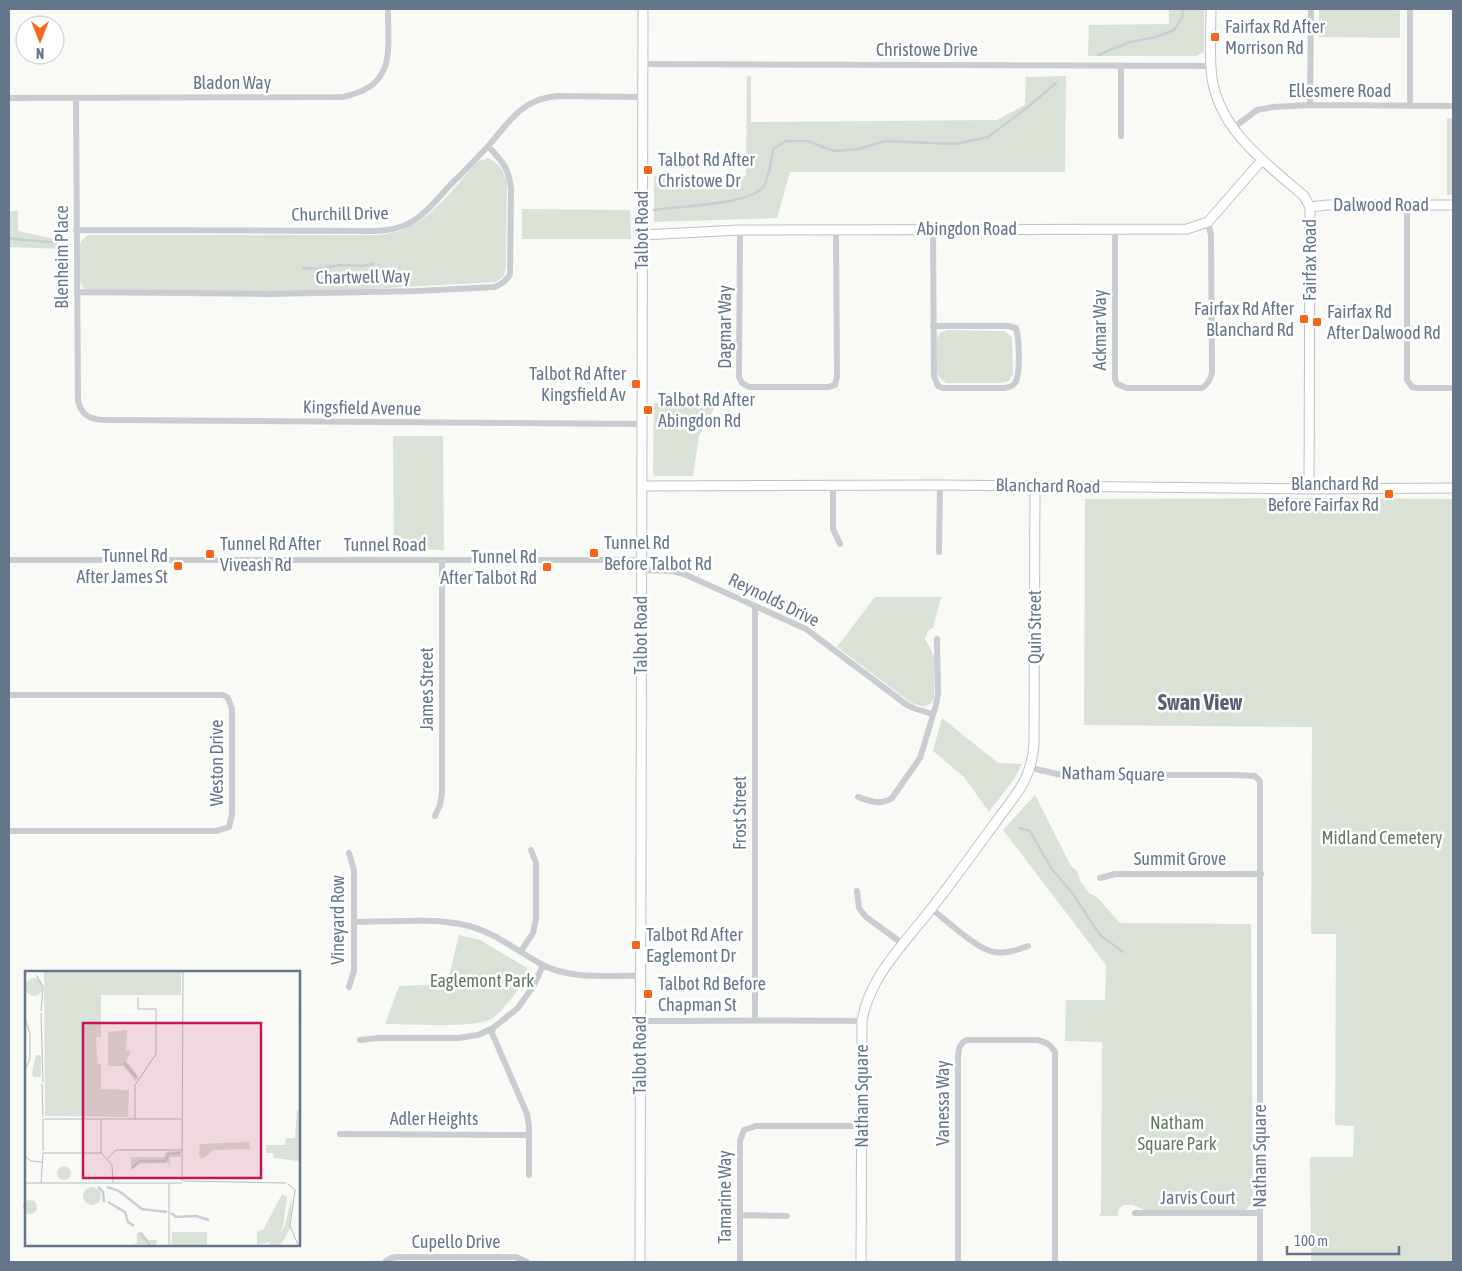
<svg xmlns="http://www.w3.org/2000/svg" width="1462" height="1271" font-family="'Asap Condensed',sans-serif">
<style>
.green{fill:#dae2d7}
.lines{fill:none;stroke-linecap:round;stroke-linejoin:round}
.stream{stroke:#c5cfd5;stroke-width:2.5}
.secondary-casing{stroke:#bdc1c7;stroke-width:11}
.street{stroke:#c9ccd1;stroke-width:6}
.secondary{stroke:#fff;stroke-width:9}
.poi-dot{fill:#f5661a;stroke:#fff;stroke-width:2}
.labels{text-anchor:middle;stroke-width:5;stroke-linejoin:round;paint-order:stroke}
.poi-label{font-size:18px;fill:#65768b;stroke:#fff;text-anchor:start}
.street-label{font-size:18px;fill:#65768b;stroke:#fff}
.park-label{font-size:18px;fill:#637b61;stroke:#fff}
.district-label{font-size:22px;font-weight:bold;fill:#54606f;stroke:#fff}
.inset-river{fill:none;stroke:#c5cfd5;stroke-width:2.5}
.inset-road{fill:none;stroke:#b5bdc5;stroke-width:1}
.view{fill:#c2185b;fill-opacity:0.15;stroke:#c2185b;stroke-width:2.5}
.inset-edge{fill:none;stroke:#65768b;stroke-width:2.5}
</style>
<rect width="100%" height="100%" fill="#f9f9f6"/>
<path class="green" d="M1169,9H1204V52L1196,56H1088L1089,25L1169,24Z
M1319,9H1399L1400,13V38L1319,37Z
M747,76H751V122L997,120L1025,105L1026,77L1066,76L1065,172H790L777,218L654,222V176H746Z
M1447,118H1453V195H1447Z
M488,158C499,163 505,172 507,183L506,267L504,276L496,282L276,294L84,289C76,277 80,258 80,244L82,240L88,235H380C389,233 399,232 407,228C432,218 459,182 477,162Z
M522,209L630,210L631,239H522Z
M9,211H18V231L64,241V249L9,247Z
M947,330L1005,331L1012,338L1013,374L1009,381L1002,383H946L941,379L937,374V338L940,333Z
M722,390L721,396L699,436L693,476H655L653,474L654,403L687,402Z
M393,436H443L444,550L394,549Z
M1311,498L1453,499V1262H1311L1310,1157H1353L1354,1126L1335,1125L1336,934H1311L1312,727L1084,725L1085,499Z
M875,597H941L933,628L928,631L925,639L935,657L934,698C929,710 919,706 910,702L837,647Z
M942,718L998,763L1022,764L1014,779L989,812L964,777L933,751Z
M1035,795L1071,866L1077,871L1080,881L1089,893L1098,898L1120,923L1251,924L1253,1202L1246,1210L1147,1211L1133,1205H1123L1118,1210V1216H1099L1101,1212L1102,1042L1065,1041L1066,1000H1105L1106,965L1003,830Z
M459,935L480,940L527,968L528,977C517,990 507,1007 493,1018C478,1029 407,1024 385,1024L399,986L447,984Z"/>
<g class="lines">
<path class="stream" d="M1098,55L1130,42L1156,37L1174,30L1182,18L1183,9
M654,210C679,206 749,205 763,187C770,177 771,160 773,149L786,141H808L834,151L859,149L885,141L955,144L988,137L1028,107L1056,83
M9,238L23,240L62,243
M303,268L319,269L341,265L364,266L374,263
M1020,828L1030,831L1051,868L1073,894L1100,935L1123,952"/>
<g class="secondary-casing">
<path id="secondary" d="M1211,9C1211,32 1209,55 1212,78C1220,131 1266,163 1304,196L1310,207L1309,489
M1310,207L1327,205H1453
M642,235L740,230L1187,229L1208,222L1262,160
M642,486L940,485L1309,489L1453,488
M640,1262L643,9
M861,1262L862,1021C869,977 905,943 931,909C953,881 974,852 995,823C1015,795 1032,780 1034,743L1035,486"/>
</g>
<path class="street" d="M642,64L1211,66
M9,98L343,97C396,86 388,53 388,9
M76,98L78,401C82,417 92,420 107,420L641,424
M1310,105L1311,9
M1410,106V9
M1233,128L1257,110L1273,107L1310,105L1453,106
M1121,136V66
M1407,205V380L1412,387L1417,388H1453
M933,229L934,376L938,386L943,388H1004C1009,387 1012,387 1015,383C1021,374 1019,338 1016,328L1008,326H933
M1115,229V379L1117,384L1127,388H1202C1208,384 1210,380 1212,373L1211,235L1208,222
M76,230L376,231C388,230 399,229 410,223C426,214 438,198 451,184C465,171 478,157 491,143C511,119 523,99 557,96L642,97
M740,230L739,377L742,383L749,387H828L835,385L837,377L836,229
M77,292L268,294L417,291L495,287C502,284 507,281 510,274L511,189C509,168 502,161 488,146
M833,486V529L840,544
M939,552L940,485
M9,560H641
M641,570L672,571L684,574L806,629L907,705L916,709L932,714
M9,695H223L228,698L232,709V814L229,827L216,831H9
M1031,768L1062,775H1234L1255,776L1260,781V1262
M858,797C870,801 880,806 892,798L920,758L936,705L938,693L937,639
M435,816L440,805L442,793V560
M349,853L354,870V971L349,987
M1100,878L1115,874H1261
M857,891L859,908L866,917L903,944
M932,909C946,920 978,950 994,952C1006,954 1017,950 1028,946
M354,922C388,922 436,917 469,926C496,933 518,952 543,965C572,980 609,975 641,976
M521,951L533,933L536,919V863L531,850
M755,1020V606
M640,1021C714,1021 788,1020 862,1021
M493,1028L492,1033L527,1114L529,1126V1175
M360,1040L378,1038H458L478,1035L493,1028L518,1008L534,985L543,965
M340,1134L529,1135
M1135,1213H1260
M741,1215L787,1216
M385,1262L391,1258L397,1257H516L527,1262
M740,1262V1141L744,1130L756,1126H861
M958,1262V1056C959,1049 959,1043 967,1040H1037C1046,1042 1050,1044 1055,1052V1262"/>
<use href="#secondary" class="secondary"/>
</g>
<g class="poi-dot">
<rect x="1210" y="32" width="10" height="10" rx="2.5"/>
<rect x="643" y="165" width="10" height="10" rx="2.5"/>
<rect x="1299" y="314" width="10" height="10" rx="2.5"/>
<rect x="1312" y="317" width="10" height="10" rx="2.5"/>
<rect x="631" y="379" width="10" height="10" rx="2.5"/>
<rect x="643" y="405" width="10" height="10" rx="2.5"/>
<rect x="1384" y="489" width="10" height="10" rx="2.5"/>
<rect x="589" y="548" width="10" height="10" rx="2.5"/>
<rect x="205" y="549" width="10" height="10" rx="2.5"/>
<rect x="173" y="561" width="10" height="10" rx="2.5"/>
<rect x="542" y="562" width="10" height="10" rx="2.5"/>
<rect x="631" y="940" width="10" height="10" rx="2.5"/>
<rect x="643" y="989" width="10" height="10" rx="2.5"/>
</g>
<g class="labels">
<g class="poi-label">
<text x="1225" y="33">Fairfax Rd After<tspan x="1225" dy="21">Morrison Rd</tspan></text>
<text x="658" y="166">Talbot Rd After<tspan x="658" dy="21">Christowe Dr</tspan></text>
<text x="1294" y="315" text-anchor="end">Fairfax Rd After<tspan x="1294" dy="21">Blanchard Rd</tspan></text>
<text x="1327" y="318">Fairfax Rd<tspan x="1327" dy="21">After Dalwood Rd</tspan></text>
<text x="626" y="380" text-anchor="end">Talbot Rd After<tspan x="626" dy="21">Kingsfield Av</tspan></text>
<text x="658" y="406">Talbot Rd After<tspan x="658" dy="21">Abingdon Rd</tspan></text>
<text x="1379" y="490" text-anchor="end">Blanchard Rd<tspan x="1379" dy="21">Before Fairfax Rd</tspan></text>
<text x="604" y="549">Tunnel Rd<tspan x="604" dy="21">Before Talbot Rd</tspan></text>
<text x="220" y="550">Tunnel Rd After<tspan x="220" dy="21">Viveash Rd</tspan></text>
<text x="168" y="562" text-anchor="end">Tunnel Rd<tspan x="168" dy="21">After James St</tspan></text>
<text x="537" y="563" text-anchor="end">Tunnel Rd<tspan x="537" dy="21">After Talbot Rd</tspan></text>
<text x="646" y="941">Talbot Rd After<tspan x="646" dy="21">Eaglemont Dr</tspan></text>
<text x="658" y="990">Talbot Rd Before<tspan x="658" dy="21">Chapman St</tspan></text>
</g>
<g class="street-label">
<text x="927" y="56">Christowe Drive</text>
<text x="232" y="89">Bladon Way</text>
<text x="1340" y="97">Ellesmere Road</text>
<text x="1381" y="211">Dalwood Road</text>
<text transform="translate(340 214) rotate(-1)" y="6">Churchill Drive</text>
<text x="967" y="235">Abingdon Road</text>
<text transform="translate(642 230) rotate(-90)" y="6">Talbot Road</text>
<text transform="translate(62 257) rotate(-90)" y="6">Blenheim Place</text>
<text transform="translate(1310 260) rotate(-90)" y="6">Fairfax Road</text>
<text transform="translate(363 277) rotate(-1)" y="6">Chartwell Way</text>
<text transform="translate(725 327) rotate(-90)" y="6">Dagmar Way</text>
<text transform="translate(1100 330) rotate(-90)" y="6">Ackmar Way</text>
<text transform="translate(362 408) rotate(1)" y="6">Kingsfield Avenue</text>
<text transform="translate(1048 486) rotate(1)" y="6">Blanchard Road</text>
<text x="385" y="551">Tunnel Road</text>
<text transform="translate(774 600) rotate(26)" y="6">Reynolds Drive</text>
<text transform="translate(1035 627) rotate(-90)" y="6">Quin Street</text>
<text transform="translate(641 635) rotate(-90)" y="6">Talbot Road</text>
<text transform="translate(427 689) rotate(-90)" y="6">James Street</text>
<text transform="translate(217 763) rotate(-90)" y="6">Weston Drive</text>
<text transform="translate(1113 774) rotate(1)" y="6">Natham Square</text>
<text transform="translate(740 813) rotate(-90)" y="6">Frost Street</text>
<text x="1180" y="865">Summit Grove</text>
<text transform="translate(338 920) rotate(-90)" y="6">Vineyard Row</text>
<text transform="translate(640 1055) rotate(-90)" y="6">Talbot Road</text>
<text transform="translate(862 1096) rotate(-90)" y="6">Natham Square</text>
<text transform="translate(943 1103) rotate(-90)" y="6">Vanessa Way</text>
<text x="434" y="1125">Adler Heights</text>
<text transform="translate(1260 1156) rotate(-90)" y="6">Natham Square</text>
<text transform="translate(725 1197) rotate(-90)" y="6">Tamarine Way</text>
<text x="1198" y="1204">Jarvis Court</text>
<text x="456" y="1248">Cupello Drive</text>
</g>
<g class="park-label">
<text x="1382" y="844">Midland Cemetery</text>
<text x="482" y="987">Eaglemont Park</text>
<text x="1177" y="1129">Natham<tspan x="1177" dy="21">Square Park</tspan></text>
</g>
<g class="district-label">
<text x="1200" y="710">Swan View</text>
</g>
</g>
<g transform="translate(25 971)">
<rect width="275" height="275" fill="#f9f9f6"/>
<path d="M19,1H156V24H76V66H71V70L73,93H76V118L104,119L103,146L20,145ZM0 16a9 9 0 1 1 18 0a9 9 0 1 1-18 0ZM102,59L101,80H106L101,90L114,106L110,110L99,95H83V61ZM11,84H16V106H8L7,101ZM272,139H275V187L273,190L249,187L248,182H241V174H260L261,167H270ZM224,171L225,178L189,179L177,188L174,185L175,173ZM156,180V186H145V198L144,192L114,193L106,198V186H139L141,181ZM32 202a7 7 0 1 1 14 0a7 7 0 1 1-14 0ZM58 225a9 9 0 1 1 18 0a9 9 0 1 1-18 0ZM257,223L262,226L258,256L249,270L232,274V261L238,259ZM267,226L265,257L260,267L255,274H243L259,257ZM-2 236a7 7 0 1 1 14 0a7 7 0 1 1-14 0ZM117,261L123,269H132L131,274L107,273L112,272V262ZM147,261H182V274H146Z" fill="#dae2d7"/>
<path class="inset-river" d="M275,32V54M99,91L111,106M107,197L115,190H140L144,183L155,182M73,216L78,221L79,231M82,216L94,220L117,238L142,241M83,231L100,241L103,251L109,255M146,242L151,246L171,245L184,249M115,262L125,274"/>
<path class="inset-road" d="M11,4L18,16L16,40M16,42L18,111M0,47L5,63V88L0,99M17,113L18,146M19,148H157M76,148V182L87,194L88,212M110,148V114L131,83V38H113V26M18,180V148M18,182H76M0,185L6,190L17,191M82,188L91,179H157M157,210L158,1M158,210L261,212M0,212H157M16,212L18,182M263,213L270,219L265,255L273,274M144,274V212"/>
<path class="view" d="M58,52H236V207H58Z"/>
<rect width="275" height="275" class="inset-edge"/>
</g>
<rect width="1462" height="1271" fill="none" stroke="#65768b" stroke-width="20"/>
<g transform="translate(40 40) rotate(180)"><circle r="24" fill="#ffffff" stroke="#c1c8d1"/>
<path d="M0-4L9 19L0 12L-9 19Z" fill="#f5661a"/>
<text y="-8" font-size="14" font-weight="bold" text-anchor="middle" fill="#65768b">N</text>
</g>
<path d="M1287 1246v8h112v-8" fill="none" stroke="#65768b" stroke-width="2.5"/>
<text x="1294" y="1246" font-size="15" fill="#65768b" stroke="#ffffff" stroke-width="4" paint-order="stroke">100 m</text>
</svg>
